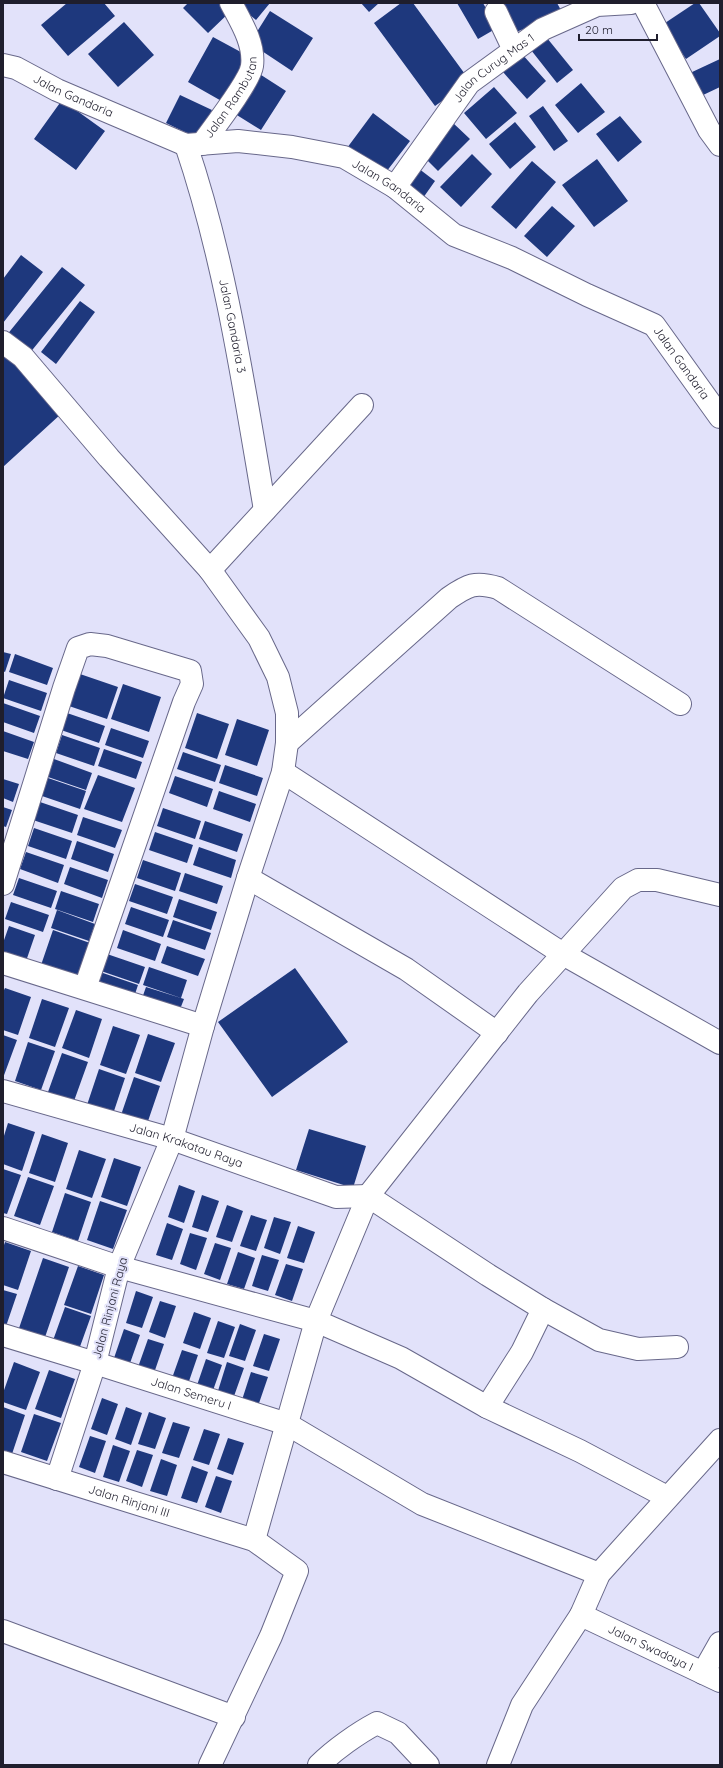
<svg xmlns="http://www.w3.org/2000/svg" width="723" height="1768" font-family="Quicksand,sans-serif">
<style>
.building{fill:#1e387d}
.lines{fill:none;stroke-linecap:round;stroke-linejoin:round}
.street-casing{stroke:#68688a;stroke-width:24}
.street{stroke:#fff;stroke-width:22}
.labels{text-anchor:middle;stroke-width:4;stroke-linejoin:round;paint-order:stroke}
.street-label{font-size:12px;fill:#1f1e2d;stroke:#e2e2fa}
</style>
<rect width="100%" height="100%" fill="#e2e2fa"/>
<path class="building" d="M67,3H104L115,16L68,56L41,25Z
M188,3H227L233,9L208,33L183,8Z
M242,3H270L256,20L239,6Z
M361,3H379L369,12Z
M401,3H413L470,81L435,106L374,23Z
M457,3H483L497,28L478,39Z
M498,3H557L562,12L512,34Z
M695,3H699L720,33V36L686,59L662,25Z
M270,11L313,38L292,71L250,43Z
M124,22L154,55L118,87L88,54Z
M213,37L250,57L225,103L188,82Z
M547,38L573,70L557,83L531,50Z
M522,54L546,81L527,99L503,72Z
M720,59V87L701,96L690,73Z
M258,73L286,91L261,130L232,112Z
M581,83L605,112L578,133L555,105Z
M494,87L517,113L486,139L464,113Z
M180,95L212,110L197,138L166,123Z
M62,100L105,131L76,170L34,139Z
M543,106L568,141L554,151L529,116Z
M373,113L410,141L383,176L347,148Z
M620,116L642,142L618,162L596,134Z
M452,122L470,139L438,171L421,154Z
M515,122L536,147L510,169L489,144Z
M472,154L492,174L461,207L440,187Z
M597,159L628,201L594,227L562,185Z
M532,161L556,182L516,229L491,207Z
M414,165L435,181L423,198L401,182Z
M552,206L575,226L547,257L524,236Z
M21,255L43,272L3,323V279Z
M62,267L85,285L29,354L6,336Z
M80,301L95,312L56,364L41,352Z
M3,349L62,413L3,467Z
M3,652L11,654L5,672L3,671Z
M15,654L53,668L47,685L9,672Z
M80,674L118,687L107,719L69,706Z
M9,680L47,693L41,711L3,698Z
M123,684L161,697L149,732L111,719Z
M3,703L40,716L34,733L3,722Z
M67,713L105,726L99,743L61,730Z
M197,713L229,724L217,759L185,748Z
M237,719L269,730L257,766L225,755Z
M111,728L149,741L143,758L105,745Z
M3,731L34,742L28,759L3,751Z
M62,735L100,748L94,766L56,753Z
M104,749L142,762L136,779L98,766Z
M183,752L221,765L215,782L177,769Z
M54,759L92,773L86,790L48,777Z
M225,765L263,778L257,796L219,783Z
M98,775L135,788L122,822L84,809Z
M175,776L213,789L207,807L169,793Z
M48,778L86,791L80,809L42,796Z
M3,779L19,784L13,802L3,798Z
M219,791L256,804L250,822L213,809Z
M40,802L78,815L72,833L33,820Z
M3,807L12,810L6,827L3,826Z
M163,808L201,821L195,839L157,826Z
M83,817L122,830L115,848L77,835Z
M205,821L243,834L237,852L199,839Z
M34,828L72,841L66,859L28,846Z
M155,832L193,845L187,863L149,850Z
M77,841L114,854L108,872L71,859Z
M199,847L236,860L231,878L193,865Z
M26,852L64,865L58,883L20,869Z
M143,860L181,873L175,891L137,878Z
M70,867L108,880L102,898L64,884Z
M185,873L223,886L217,904L179,891Z
M19,878L57,891L51,908L13,895Z
M135,884L173,897L167,914L129,901Z
M61,891L99,904L93,922L55,909Z
M179,899L217,912L211,930L173,917Z
M11,902L49,915L43,932L5,919Z
M131,907L169,920L163,937L125,924Z
M57,910L95,924L89,941L51,928Z
M173,920L211,933L205,950L167,937Z
M9,926L35,935L24,967L3,959V943Z
M53,930L90,943L77,981L40,968Z
M123,930L161,944L155,961L117,948Z
M167,946L205,959L198,976L161,963Z
M107,954L145,967L139,984L101,971Z
M149,967L187,980L181,998L143,985Z
M295,968L348,1042L272,1097L218,1022Z
M100,972L138,985L132,1003L94,990Z
M146,987L184,999L177,1017L140,1004Z
M5,988L31,997L18,1035L3,1030V992Z
M42,999L69,1008L55,1047L29,1038Z
M76,1010L102,1019L89,1058L62,1048Z
M113,1026L140,1035L126,1074L100,1065Z
M148,1034L175,1043L161,1082L135,1073Z
M3,1035L17,1040L3,1078Z
M28,1042L55,1051L41,1090L15,1081Z
M62,1053L88,1062L74,1101L48,1092Z
M99,1069L125,1078L112,1117L86,1108Z
M134,1077L160,1086L147,1124L121,1115Z
M8,1123L35,1132L22,1171L3,1164V1139Z
M309,1129L366,1146L353,1188L296,1170Z
M42,1134L68,1143L55,1182L29,1173Z
M79,1150L106,1159L92,1198L66,1189Z
M114,1158L141,1167L127,1206L101,1197Z
M3,1169L21,1175L7,1214L3,1213Z
M28,1177L54,1186L40,1225L14,1216Z
M179,1185L195,1191L184,1223L168,1217Z
M65,1193L91,1202L78,1241L52,1232Z
M202,1195L219,1201L208,1232L192,1227Z
M100,1201L127,1210L113,1249L87,1240Z
M227,1205L243,1211L232,1242L216,1237Z
M251,1215L267,1220L256,1251L240,1246Z
M274,1217L291,1222L280,1254L264,1248Z
M167,1223L183,1229L172,1260L156,1255Z
M298,1226L315,1232L304,1263L287,1258Z
M190,1233L207,1238L196,1270L180,1264Z
M5,1242L31,1251L18,1290L3,1285V1248Z
M215,1243L231,1248L220,1280L204,1274Z
M238,1252L255,1258L244,1289L227,1284Z
M262,1255L279,1260L268,1291L252,1286Z
M43,1258L69,1267L42,1346L16,1337Z
M286,1264L303,1269L292,1301L275,1295Z
M78,1266L104,1275L91,1314L64,1305Z
M3,1290L17,1294L3,1335Z
M136,1291L153,1297L142,1328L126,1323Z
M160,1301L176,1306L165,1338L149,1332Z
M65,1307L91,1316L77,1355L51,1346Z
M194,1312L211,1318L200,1349L183,1343Z
M218,1321L235,1327L224,1358L207,1353Z
M240,1324L256,1330L245,1361L229,1356Z
M124,1329L140,1335L129,1366L113,1361Z
M264,1334L280,1339L269,1371L253,1366Z
M148,1339L164,1344L153,1376L137,1370Z
M182,1350L198,1355L187,1387L171,1381Z
M206,1359L222,1365L211,1396L195,1391Z
M14,1362L40,1372L26,1410L3,1402V1393Z
M227,1362L244,1368L233,1399L217,1394Z
M49,1370L75,1379L61,1418L35,1409Z
M251,1372L268,1377L257,1409L241,1403Z
M102,1398L118,1404L107,1435L91,1429Z
M3,1407L25,1415L12,1454L3,1451Z
M126,1407L142,1413L131,1445L115,1439Z
M149,1412L166,1418L155,1449L138,1444Z
M34,1414L61,1423L47,1461L21,1452Z
M173,1422L190,1427L179,1458L162,1453Z
M204,1429L220,1434L209,1465L193,1460Z
M90,1436L106,1441L95,1473L79,1467Z
M228,1438L244,1443L233,1475L217,1469Z
M113,1445L130,1451L119,1482L103,1477Z
M137,1450L153,1455L142,1487L126,1481Z
M161,1459L177,1465L167,1496L150,1491Z
M192,1466L208,1472L197,1503L181,1498Z
M216,1476L232,1481L221,1513L205,1507Z"/>
<g class="lines">
<g class="street-casing">
<g id="street">
<path d="M643,3L709,130L720,145"/>
<path d="M496,12L514,50"/>
<path id="s1" d="M3,65L16,68L57,90L186,145L238,141L292,147L344,157L395,187L454,235L512,258L587,295L654,325L720,417"/>
<path id="s2" d="M202,144C212,130 250,81 252,66C255,44 241,22 231,3"/>
<path id="s3" d="M186,145C226,263 244,388 265,510"/>
<path id="s4" d="M395,187L469,83L543,29L597,5L631,3"/>
<path d="M3,342L23,357L109,458L210,570L259,638L278,677L287,713V743L283,772L248,878L203,1026L172,1139L119,1267L95,1363L57,1479"/>
<path d="M210,570L362,405"/>
<path d="M287,743L449,598C468,585 475,581 498,588L680,704"/>
<path d="M283,772L563,954L720,1043"/>
<path d="M248,878L406,969L497,1033"/>
<path d="M3,884L64,688L78,648L90,644L107,646L190,671L192,684L184,702L85,988"/>
<path d="M3,963L203,1026"/>
<path id="s5" d="M3,1091L172,1139L336,1197L368,1196"/>
<path d="M368,1196L488,1275L543,1309L522,1352L487,1407"/>
<path d="M3,1228L119,1267L316,1321L401,1358L487,1407L580,1451L667,1497"/>
<path d="M543,1309L599,1340L638,1349L677,1347"/>
<path id="s6" d="M3,1335L95,1363L287,1424L422,1504L599,1574"/>
<path id="s7" d="M3,1462L254,1540L297,1571L271,1636L210,1765"/>
<path d="M254,1540L316,1321L368,1196L528,993L623,888L638,880H657L720,895"/>
<path id="s8" d="M581,1615L720,1681"/>
<path d="M3,1631L234,1717"/>
<path d="M703,1673L720,1643"/>
<path d="M319,1765C334,1750 358,1733 377,1723L398,1733L428,1765"/>
<path d="M498,1765L522,1705L581,1615L599,1574L720,1440"/>
</g>
</g>
<use href="#street" class="street"/>
</g>
<g class="labels">
<g class="street-label">
<text dy="4" stroke="none"><textPath href="#s4" startOffset="156">Jalan Curug Mas 1</textPath></text>
<text dy="4" stroke="none"><textPath href="#s1" startOffset="77">Jalan Gandaria</textPath></text>
<text dy="4" stroke="none"><textPath href="#s2" startOffset="56">Jalan Rambutan</textPath></text>
<text dy="4" stroke="none"><textPath href="#s1" startOffset="413">Jalan Gandaria</textPath></text>
<text dy="4" stroke="none"><textPath href="#s3" startOffset="187">Jalan Gandaria 3</textPath></text>
<text dy="4" stroke="none"><textPath href="#s1" startOffset="761">Jalan Gandaria</textPath></text>
<text dy="4" stroke="none"><textPath href="#s5" startOffset="191">Jalan Krakatau Raya</textPath></text>
<text transform="translate(110 1308) rotate(-75)" y="4">Jalan Rinjani Raya</text>
<text dy="4" stroke="none"><textPath href="#s6" startOffset="197">Jalan Semeru I</textPath></text>
<text dy="4" stroke="none"><textPath href="#s7" startOffset="132">Jalan Rinjani III</textPath></text>
<text dy="4" stroke="none"><textPath href="#s8" startOffset="77">Jalan Swadaya I</textPath></text>
</g>
</g>
<rect width="723" height="1768" fill="none" stroke="#1f1e2d" stroke-width="8"/>
<path d="M579 34v6h78v-6" fill="none" stroke="#1f1e2d" stroke-width="2"/>
<text x="585" y="34" font-size="12" fill="#1f1e2d" stroke="#e2e2fa" stroke-width="3" paint-order="stroke">20 m</text>
</svg>
